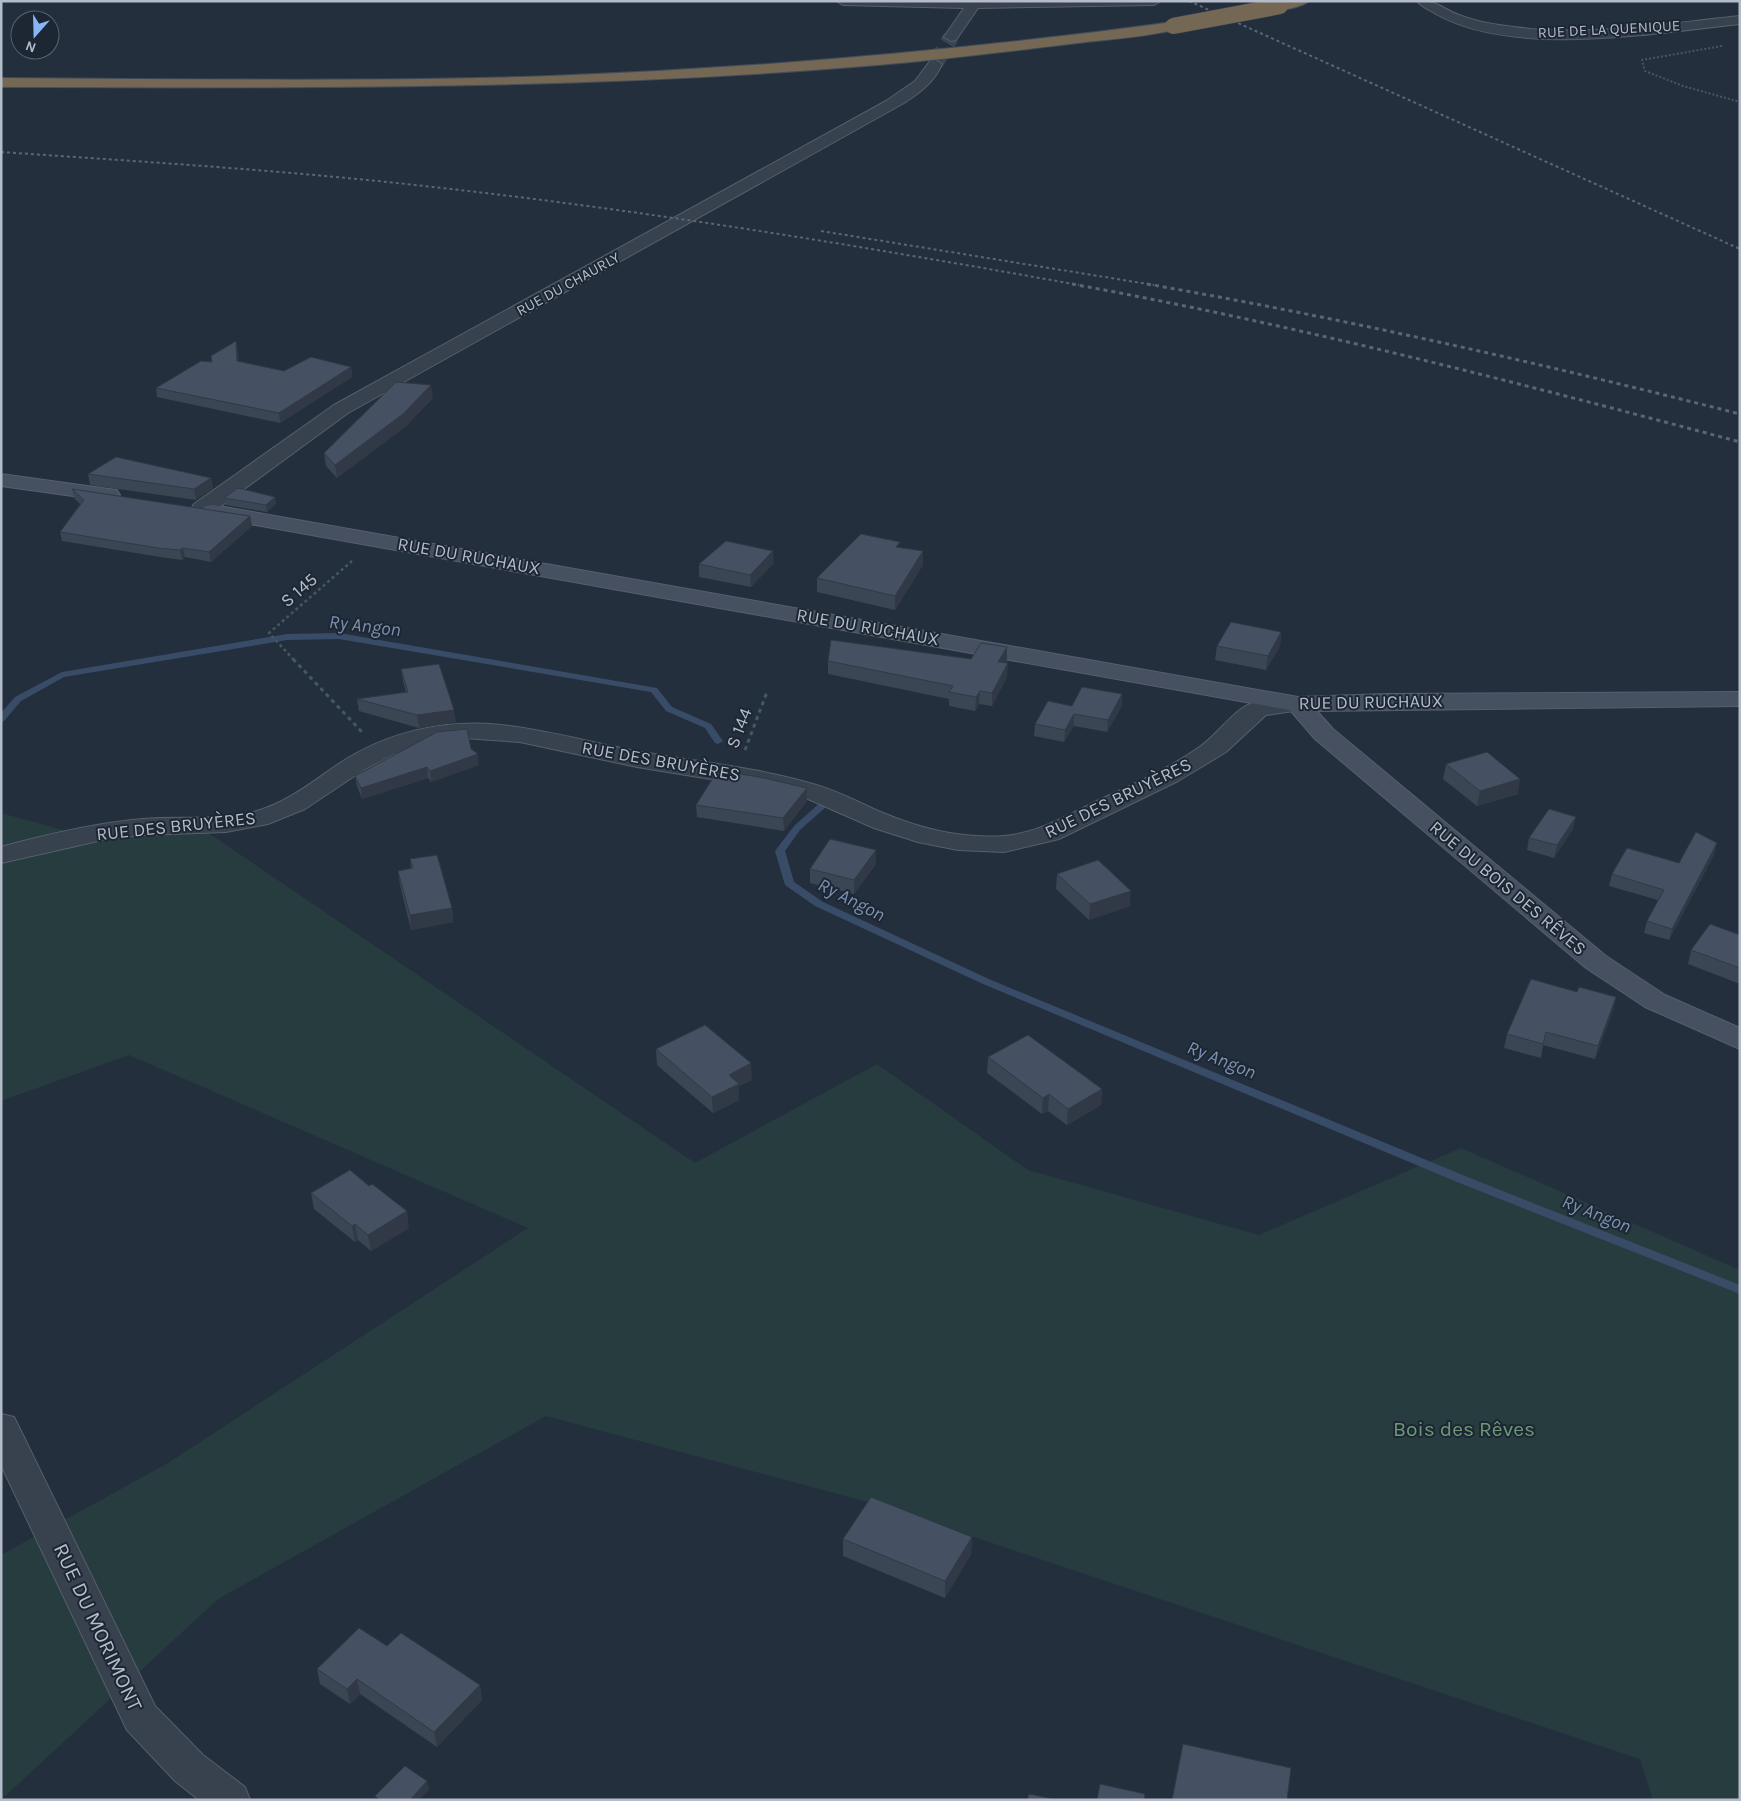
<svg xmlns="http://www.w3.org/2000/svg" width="1741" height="1801" font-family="Karla,sans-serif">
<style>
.green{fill:#263c3f}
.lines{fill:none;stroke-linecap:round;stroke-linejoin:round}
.stream{fill:#394c67;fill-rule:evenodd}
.street-tunnel{stroke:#3a4453;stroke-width:16;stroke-dasharray:16 8;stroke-linecap:butt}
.street-casing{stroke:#565f6c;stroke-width:2}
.secondary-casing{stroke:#565f6c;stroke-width:2}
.highway-casing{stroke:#434c59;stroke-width:2}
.path-far2{stroke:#44595c;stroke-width:2;stroke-dasharray:2 2;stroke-linecap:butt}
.path-far1{stroke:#44595c;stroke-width:2.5;stroke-dasharray:3 3;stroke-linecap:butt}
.path{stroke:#44595c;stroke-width:3;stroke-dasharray:4 4;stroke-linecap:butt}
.street{fill:#38414e;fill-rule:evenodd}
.secondary{fill:#465061;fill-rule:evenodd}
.highway{fill:#746855;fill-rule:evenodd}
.rail-far1{stroke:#5a6575;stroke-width:2;stroke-dasharray:3 3;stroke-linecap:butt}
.rail{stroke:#5a6575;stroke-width:3;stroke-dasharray:4 4;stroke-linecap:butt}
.highway-bridge-casing{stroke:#434c59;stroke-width:17;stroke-linecap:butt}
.highway-bridge{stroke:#746855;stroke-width:16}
.wall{fill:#3b4654}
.shaded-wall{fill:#303945}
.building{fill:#455162;stroke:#303945}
.labels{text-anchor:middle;stroke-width:4;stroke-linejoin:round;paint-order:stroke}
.far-street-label{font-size:15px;fill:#b4bcc9;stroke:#1d2633}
.street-label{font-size:18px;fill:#b4bcc9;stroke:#1d2633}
.water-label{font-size:19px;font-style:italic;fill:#7c92b1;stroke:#1d2633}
.near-park-label{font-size:21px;fill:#6b9a76;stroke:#1d2633}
.near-street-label{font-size:21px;fill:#b4bcc9;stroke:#1d2633}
</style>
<rect width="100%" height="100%" fill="#242f3e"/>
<path class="green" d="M1,813L74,833L207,832L695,1163L877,1064L1028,1170L1259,1235L1461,1148L1740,1270V1800H1653L1640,1759L872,1503L546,1416L218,1599L1,1800V1555L168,1463L528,1228L129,1055L1,1101Z"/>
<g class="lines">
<path class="stream" d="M339,633L657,688L672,707L711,724L723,741L718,744L715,743L705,728L666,711L651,692L339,639L287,640L64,677L21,701L4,721L1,722V713L15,697L62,672L287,634Z
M824,801L829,804L827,806L800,830L785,851L794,882L823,902L991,980L1470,1178L1740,1285V1294L1462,1184L983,984L815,906L785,885L775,851L794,826L821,802Z"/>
<path class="street-tunnel" d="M935,64L951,37"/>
<g class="street-casing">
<path id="street" d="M836,1H1161L1154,5L978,8L956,40L951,41L944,37L964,8L843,5Z
M1417,1C1440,1 1440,8 1459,15C1482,24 1507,26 1531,29C1600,35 1671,23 1740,16V24C1653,33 1514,58 1436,14C1430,10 1422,7 1417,1Z
M935,60L942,64C934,82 921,92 904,103L348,413L210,514L202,515L194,514L191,509L194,504L334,405L886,101L915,81L930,61Z
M1298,697L1307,699L1310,704L1307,709L1266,715L1226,752L1178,781L1059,839L1004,852L958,850L918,842L874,828L808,799L765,788L637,767L520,742L464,738L432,742L394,754L365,769L305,809L268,824L226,832L143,835L107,839L1,863V847C48,834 95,823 143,819C180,816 218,821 253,812C285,804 311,783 337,765C386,732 443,719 501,725C547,730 592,743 637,751C696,762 756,767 813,784C838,791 860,803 883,813C921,829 963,839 1004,836C1039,833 1070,814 1101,799C1134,784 1168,769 1198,748C1217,736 1230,713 1250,704C1265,696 1282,698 1298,697Z
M1,1414L14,1417L19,1427L155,1706L203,1755L245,1787L250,1800H199L175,1781L127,1730L1,1465Z"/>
</g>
<g class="secondary-casing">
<path id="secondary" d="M1,474L109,489L117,490L120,495L117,500L109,501L1,486Z
M213,505L1298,697L1388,694L1740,692V706L1317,711L1333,729L1606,956L1665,995L1740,1028V1049L1645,1007L1586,968L1315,739L1290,710L205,516L202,511L205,506Z"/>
</g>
<g class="highway-casing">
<path id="highway" d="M1283,1H1309C1302,7 1284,11 1275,9L1273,6L1275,3Z
M1173,22L1180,26L1178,29C1146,37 1111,39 1078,43C1012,51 945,59 878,65C586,90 294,88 1,87V78C184,79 367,82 550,76C759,68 966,50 1173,22Z"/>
</g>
<path class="path-far2" d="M1722,46L1642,60L1645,71L1683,86L1740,102"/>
<path class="path-far1" d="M294,660L269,633L352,561"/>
<path class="path" d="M293,659L362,732
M745,750L767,692"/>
<use href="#street" class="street"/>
<use href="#secondary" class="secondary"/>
<use href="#highway" class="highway"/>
<path class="rail-far1" d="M1189,1L1740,249
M1,152C148,162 295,171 442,188C656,212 867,247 1079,285
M821,231L1154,285"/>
<path class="rail" d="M1072,284C1297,325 1519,383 1740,442
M1147,284C1347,319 1544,364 1740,414"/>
<g class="highway-bridge-casing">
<path id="highway-bridge" d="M1173,26L1280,6"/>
</g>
<use href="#highway-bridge" class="highway-bridge"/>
</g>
<path class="wall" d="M236,341L238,361L284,371L351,367L352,377L280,423L157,397L156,388L212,362Z
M433,398L405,427L337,478L326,466L324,453Z
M88,474L211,478L213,488L196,500L90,485Z
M72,489L250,516L252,526L211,562L185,557L182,560L160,557L62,541L60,532L80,504L74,498Z
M275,497L276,504L267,512L226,505L224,498Z
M900,547L923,565L895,610L817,592V578Z
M774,563L751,587L699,577V564Z
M1281,632L1280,646L1266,670L1215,660L1217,646Z
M1007,647V661L1005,663L1007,677L992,706L979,704L975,711L949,706V699L828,674V661L971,659Z
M401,669L456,722L419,728L359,711L357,699L406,692L403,681Z
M1072,706H1122L1107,732L1074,726L1064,742L1034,736L1035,724Z
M471,749L479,765L431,782L428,778L362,799L357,786L355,776Z
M1446,764L1518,794L1477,806L1443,779Z
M807,801L784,831L697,817L696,805Z
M1573,829L1554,858L1527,850L1529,838Z
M1714,855L1669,940L1644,933L1647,921L1658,900L1609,886L1612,874L1679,863Z
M410,859L452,908L453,922L411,930L400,885L398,871L411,869Z
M876,864L854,894L810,883V869Z
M1057,874L1130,906L1089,920L1056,889Z
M1740,935V984L1688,964L1691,950Z
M1577,992L1616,997L1613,1010L1595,1059L1543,1045L1541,1058L1504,1048L1507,1034Z
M656,1049L752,1080L739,1086V1100L713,1113L657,1065Z
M988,1057L1102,1089L1101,1105L1067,1125L1048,1111L1042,1114L987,1073Z
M311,1193L409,1228L371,1251L358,1240L355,1242L314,1209Z
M972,1537L971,1554L945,1598L843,1556V1539Z
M387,1646L480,1685L482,1700L437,1747L360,1694L350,1704L320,1684L317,1669Z"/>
<path class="shaded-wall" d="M236,341L238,351L239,370L237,361Z
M351,367L352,377L280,423L279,413Z
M431,385L433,398L405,427L337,478L335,465Z
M211,478L213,488L196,500L194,489Z
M275,497L276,504L267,512L266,505Z
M250,516L252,526L211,562L209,552Z
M183,548L185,557L182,560L180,550Z
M773,551L774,563L751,587L750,575Z
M923,551V565L895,610V596Z
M1281,632L1280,646L1266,670L1268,656Z
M1007,647V661L997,676L998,662Z
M1008,663L1007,677L992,706V693Z
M980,691L979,704L975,711L976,697Z
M1122,694V706L1107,732L1108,720Z
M454,710L456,722L419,728L417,715Z
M1074,714V726L1064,742L1065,730Z
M478,754L479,765L431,782L430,771Z
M427,767L428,778L362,799L361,788Z
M1520,779L1518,794L1477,806L1480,791Z
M807,788V801L784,831L783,818Z
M1576,817L1573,829L1554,858L1557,845Z
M1717,843L1714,855L1669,940L1672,929Z
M876,850V864L854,894V880Z
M1131,891L1130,906L1089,920L1090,904Z
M452,908L453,922L411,930L410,915Z
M1616,997L1613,1010L1595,1059L1598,1046Z
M751,1063L752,1080L739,1086V1100L713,1113L712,1097L729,1075Z
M1102,1089L1101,1105L1067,1125L1068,1109Z
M1049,1094L1048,1111L1042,1114L1043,1098Z
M407,1211L409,1228L371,1251L368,1235Z
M355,1224L358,1240L355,1242L352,1226Z
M972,1537L971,1554L945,1598V1581Z
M357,1679L360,1694L350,1704L347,1689Z
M480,1685L482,1700L437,1747L434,1732Z
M427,1781L429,1790L419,1800H410Z"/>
<path class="building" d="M236,341L237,361L284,371L311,357L351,367L279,413L156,388L201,361L212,362L211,356Z
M396,382L431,385L403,414L335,465L324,453Z
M116,457L211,478L194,489L88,474Z
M238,488L275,497L266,505L224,498Z
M72,489L250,516L209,552L183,548L180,550L158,548L60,532L84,500Z
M861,534L900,542L896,547L923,551L895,596L817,578Z
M726,541L773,551L750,575L699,564Z
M1231,622L1281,632L1268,656L1217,646Z
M831,640L971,659L981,643L1007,647L998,662L1008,663L992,693L980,691L976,697L949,692L953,686L828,661Z
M439,664L454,710L417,715L357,699L408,692L401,669Z
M1082,687L1122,694L1108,720L1074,714L1065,730L1035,724L1048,701L1072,706Z
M467,729L471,749L478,754L430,771L427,767L361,788L355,776L437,732Z
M1487,752L1520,779L1480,791L1446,764Z
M718,770L764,778L807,788L783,818L696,805Z
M1549,809L1576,817L1557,845L1529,838Z
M1696,832L1717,843L1672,929L1647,921L1664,890L1612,874L1627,848L1679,863Z
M830,839L876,850L854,880L810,869Z
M437,855L452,908L410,915L398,871L413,868L410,859Z
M1098,860L1131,891L1090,904L1057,874Z
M1710,924L1740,935V968L1691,950Z
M1531,979L1577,992L1579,987L1616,997L1598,1046L1546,1032L1543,1044L1507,1034Z
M705,1025L751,1063L729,1075L739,1084L712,1097L656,1049Z
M1028,1035L1102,1089L1068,1109L1049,1094L1043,1098L988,1057Z
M350,1170L369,1186L372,1184L407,1211L368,1235L355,1224L352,1226L311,1193Z
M871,1497L972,1537L945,1581L843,1539Z
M359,1628L387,1646L401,1633L480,1685L434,1732L357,1679L347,1689L317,1669Z
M1183,1744L1291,1768L1287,1800H1172Z
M405,1766L427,1781L410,1800H380L375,1796Z
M1100,1784L1145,1794L1144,1800H1097Z
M1029,1794L1059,1800H1027Z"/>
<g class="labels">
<g class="far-street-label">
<text transform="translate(1609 29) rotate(-3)" y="5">RUE DE LA QUENIQUE</text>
<text transform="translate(568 284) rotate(-29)" y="5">RUE DU CHAURLY</text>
</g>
<g class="street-label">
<text transform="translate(469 556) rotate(10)" y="6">RUE DU RUCHAUX</text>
<text transform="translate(299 590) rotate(-41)" y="6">S 145</text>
<text transform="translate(868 627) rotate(10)" y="6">RUE DU RUCHAUX</text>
<text transform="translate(1371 702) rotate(-1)" y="6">RUE DU RUCHAUX</text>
<text transform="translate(739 728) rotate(-69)" y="6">S 144</text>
<text transform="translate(661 761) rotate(10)" y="6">RUE DES BRUYÈRES</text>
<text transform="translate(1118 798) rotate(-26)" y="6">RUE DES BRUYÈRES</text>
<text transform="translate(176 826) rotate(-6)" y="6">RUE DES BRUYÈRES</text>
<text transform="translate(1508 888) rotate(40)" y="6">RUE DU BOIS DES RÊVES</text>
</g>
<g class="water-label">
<text transform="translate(365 625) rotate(7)" y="7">Ry Angon</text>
<text transform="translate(852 899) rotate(27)" y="7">Ry Angon</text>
<text transform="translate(1222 1059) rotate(22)" y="7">Ry Angon</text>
<text transform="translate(1597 1213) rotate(22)" y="7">Ry Angon</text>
</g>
<g class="near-park-label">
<text x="1464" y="1436">Bois des Rêves</text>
</g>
<g class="near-street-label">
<text transform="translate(98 1627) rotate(65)" y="7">RUE DU MORIMONT</text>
</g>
</g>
<rect width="1741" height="1801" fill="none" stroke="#b4bcc9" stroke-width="5"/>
<g transform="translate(35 35) rotate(200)"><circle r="24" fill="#1d2633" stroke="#59626f"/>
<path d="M0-4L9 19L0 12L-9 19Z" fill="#8ab4f8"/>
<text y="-8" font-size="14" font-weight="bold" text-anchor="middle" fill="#b4bcc9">N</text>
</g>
</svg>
